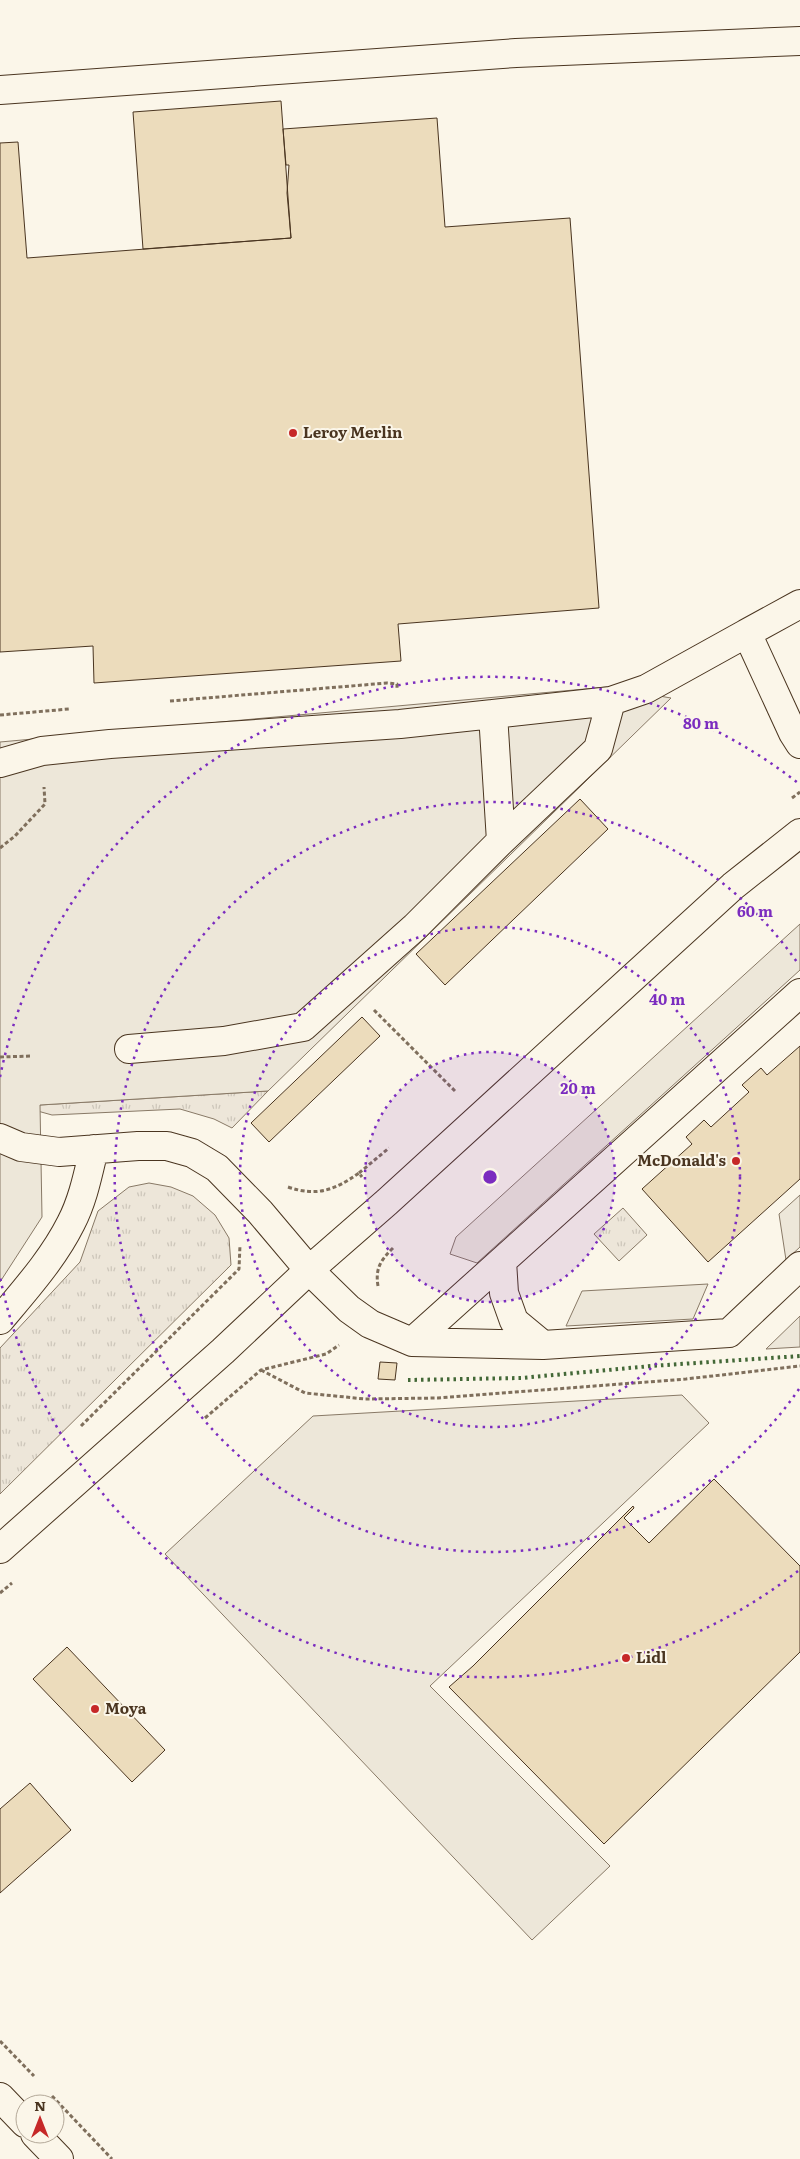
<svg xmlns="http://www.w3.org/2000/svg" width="800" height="2159" font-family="Literata,serif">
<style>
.grass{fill:url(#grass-tufts);stroke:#887966}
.parking{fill:#ede7d9;stroke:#887966}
.building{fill:#ecdcbc;stroke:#4a3520}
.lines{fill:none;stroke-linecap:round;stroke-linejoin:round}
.minor-casing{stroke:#4a3520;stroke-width:30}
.path{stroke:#7f6f5c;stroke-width:3;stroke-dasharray:4 2.5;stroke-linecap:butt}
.minor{stroke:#fbf6e9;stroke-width:28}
.hedge{stroke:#436837;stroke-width:4;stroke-dasharray:2.5 4;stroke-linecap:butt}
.ring{fill:none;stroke:#7b2cbf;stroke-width:2.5;stroke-dasharray:2.5 5}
.poi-dot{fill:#c62828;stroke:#fbf6e9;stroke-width:2}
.labels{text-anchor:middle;stroke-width:4;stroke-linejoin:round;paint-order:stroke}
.poi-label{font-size:15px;font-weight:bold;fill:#4a3520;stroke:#fbf6e9;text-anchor:start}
.centre{fill:#7b2cbf;stroke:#fbf6e9;stroke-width:2.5}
.ring-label{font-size:15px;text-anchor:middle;font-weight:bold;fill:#7b2cbf;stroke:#fbf6e9;stroke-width:4;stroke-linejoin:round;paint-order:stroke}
</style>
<defs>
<pattern id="grass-tufts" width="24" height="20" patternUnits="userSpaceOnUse" patternTransform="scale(1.25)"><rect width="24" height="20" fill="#ede6d9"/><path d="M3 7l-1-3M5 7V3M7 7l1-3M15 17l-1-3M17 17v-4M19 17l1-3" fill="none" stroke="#cdc6ba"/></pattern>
</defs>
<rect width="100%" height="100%" fill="#fbf6e9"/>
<path class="grass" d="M268,1091L232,1128L214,1119L180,1109L52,1115L16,1105H40Z
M149,1183L171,1187L193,1196L215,1215L229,1238L231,1265L0,1494V1348L80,1262L98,1211L129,1187Z
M623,1208L647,1235L619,1261L594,1234Z"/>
<path class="parking" d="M607,687L671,698L268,1091L40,1105L42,1217L0,1282V742Z
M800,924V970L477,1263L450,1254L456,1237Z
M800,1195V1247L786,1260L779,1214Z
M708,1284L693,1319L566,1326L582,1291Z
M800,1316V1347L766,1349Z
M682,1395L709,1423L430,1686L610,1866L532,1940L165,1554L313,1416Z"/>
<path class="building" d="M281,101L291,238L143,249L133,112Z
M437,118L445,227L570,218L599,608L398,624L401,661L94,683L93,646L0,652V143L18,142L27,258L291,238L287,193L289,165H286L283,129Z
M580,799L608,829L445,985L416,954Z
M362,1017L380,1036L269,1142L251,1123Z
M800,1046V1179L708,1262L642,1189L692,1144L686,1137L704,1120L711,1127L749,1092L742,1085L761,1068L767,1075Z
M380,1362L397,1363L395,1380L378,1379Z
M714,1479L800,1566V1652L604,1844L449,1687L473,1666L633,1506L634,1508L624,1518L649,1543Z
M67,1647L165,1750L132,1782L33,1679Z
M30,1783L71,1830L0,1893V1809Z"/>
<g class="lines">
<g class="minor-casing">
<path id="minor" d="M0,90L516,53L800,41
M800,604L747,633L793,733L800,744
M493,714L611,701
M0,763L42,751L110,744L400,724L493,714L501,841L415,927L303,1027L224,1041L129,1049
M501,841L598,749L611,701L646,689L747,633
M0,1138L21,1147L59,1152L138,1146H167L192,1153L217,1168L260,1212L309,1270L349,1309L370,1324L412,1342L543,1345L729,1333L800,1266
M502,1261L504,1293L514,1321L543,1345
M0,1320C25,1290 53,1259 71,1223C83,1200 88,1174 94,1149
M412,1342L800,993
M0,1549L223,1351L309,1270L387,1202L733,886L800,833
M0,2097L25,2123
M35,2134L59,2159"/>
</g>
<path class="path" d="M170,701L387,683L397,684V688
M0,715L69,709
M792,798L800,792
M0,848L15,836L45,804L44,787
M374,1010L455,1091
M0,1057L32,1056
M359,1173L389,1148
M288,1187C317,1197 335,1190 359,1173L362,1177
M378,1286C375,1268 381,1260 393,1248
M261,1370L305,1393L365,1399L438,1398L686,1379L800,1366
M205,1418L261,1370L326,1354L339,1345
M81,1426L239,1269L240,1245
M0,1593L12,1583
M0,2041L34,2076
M52,2096L112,2159"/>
<use href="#minor" class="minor"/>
<path class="hedge" d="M408,1380L521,1378L651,1366L800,1356"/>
</g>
<circle cx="490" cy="1177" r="125" fill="#7b2cbf" fill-opacity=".12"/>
<g class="ring">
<circle cx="490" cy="1177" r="125"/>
<circle cx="490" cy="1177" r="250"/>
<path d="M799 1389A375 375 0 1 1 799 965"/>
<path d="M798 1571A500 500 0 0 1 0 1277M0 1077A500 500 0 0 1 798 783"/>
</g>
<g class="poi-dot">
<circle cx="293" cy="433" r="5"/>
<circle cx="736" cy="1161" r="5"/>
<circle cx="626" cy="1658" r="5"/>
<circle cx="95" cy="1709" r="5"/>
</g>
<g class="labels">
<g class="poi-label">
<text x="303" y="438">Leroy Merlin</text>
<text x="726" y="1166" text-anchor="end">McDonald's</text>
<text x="636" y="1663">Lidl</text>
<text x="105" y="1714">Moya</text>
</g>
</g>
<circle cx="490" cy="1177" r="8" class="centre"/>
<g class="ring-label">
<text x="701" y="729">80 m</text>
<text x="755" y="917">60 m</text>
<text x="667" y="1005">40 m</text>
<text x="578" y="1094">20 m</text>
</g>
<g transform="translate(40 2119)"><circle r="24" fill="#fbf6e9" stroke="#b4a999"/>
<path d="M0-4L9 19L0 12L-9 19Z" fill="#c62828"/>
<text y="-8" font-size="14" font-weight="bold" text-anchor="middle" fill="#4a3520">N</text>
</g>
</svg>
